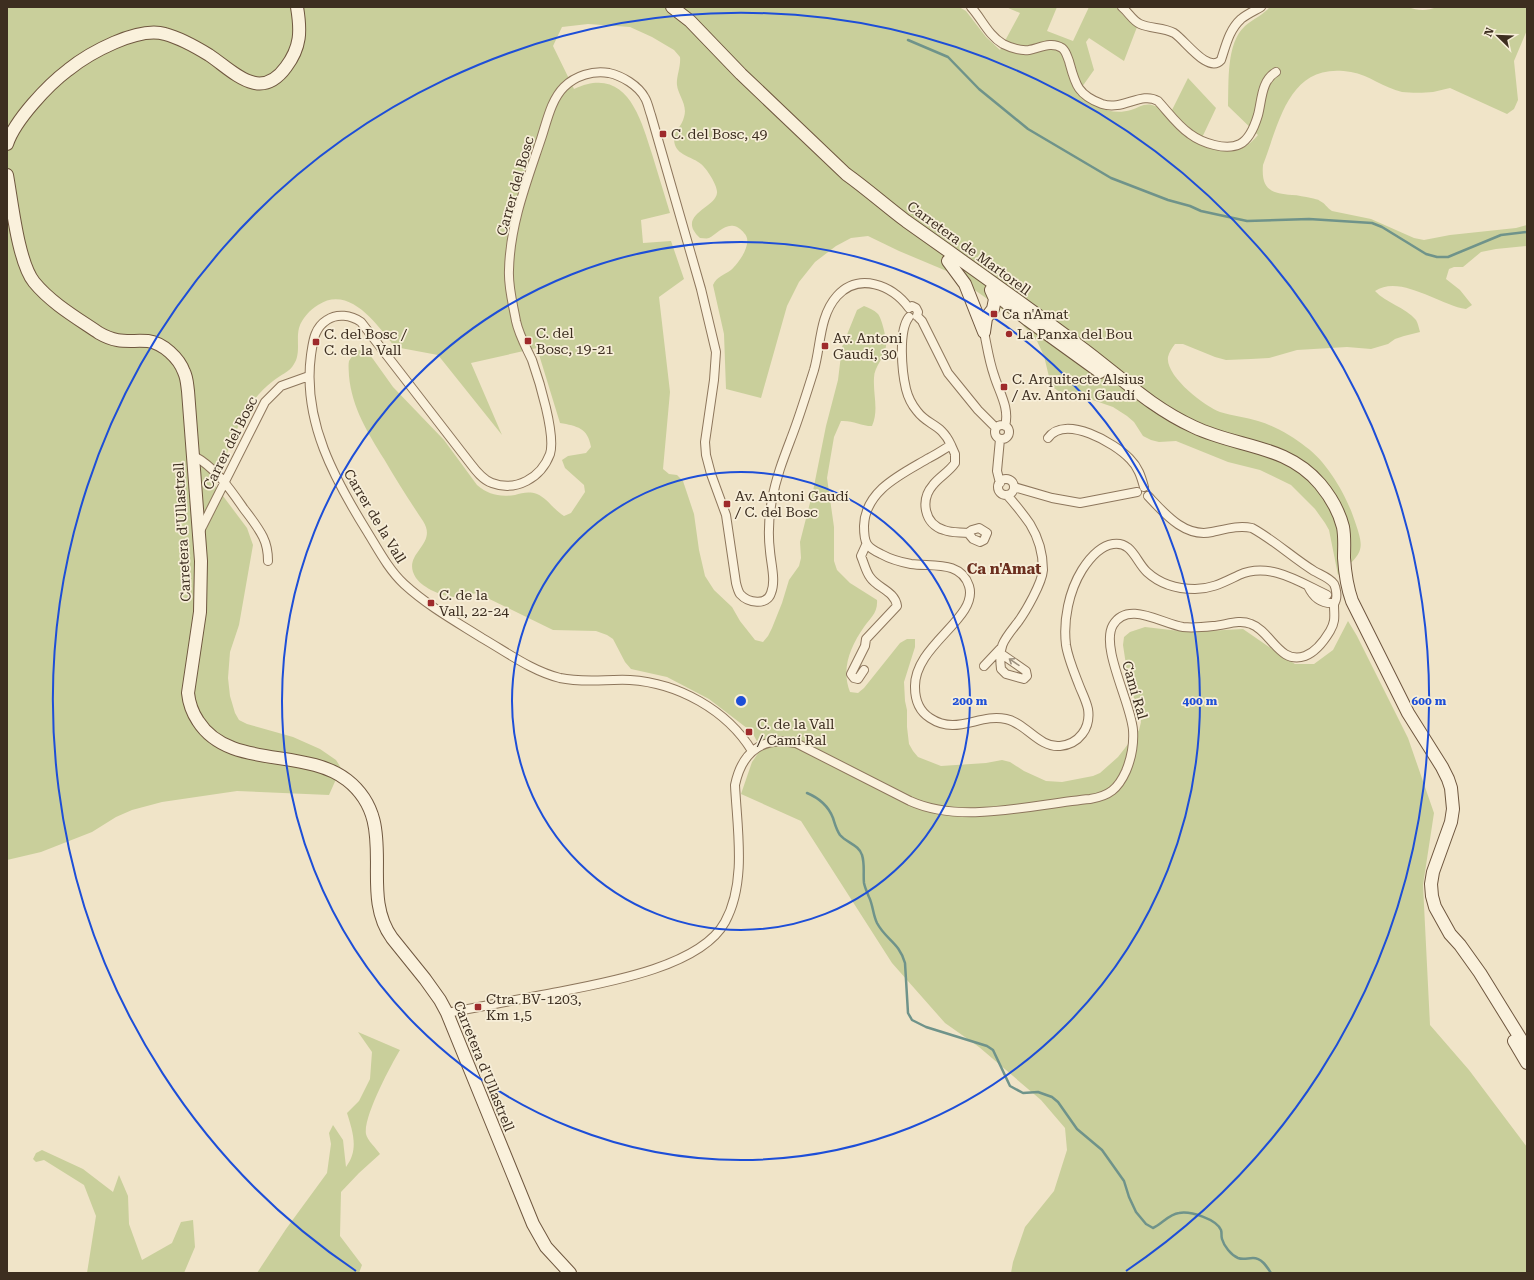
<svg xmlns="http://www.w3.org/2000/svg" width="1534" height="1280" font-family="'Roboto Serif',serif">
<style>
.green{fill:#c9cf9b}
.lines{fill:none;stroke-linecap:round;stroke-linejoin:round}
.stream{stroke:#6f938a;stroke-width:2.5}
.street-casing{stroke:#8d765c;stroke-width:10}
.secondary-casing{stroke:#6f573f;stroke-width:14}
.street{stroke:#faf1dc;stroke-width:8}
.secondary{stroke:#faf1dc;stroke-width:12}
.oneway{stroke:#9c907e}
.ring{fill:none;stroke:#1d4ed8;stroke-width:2}
.poi-dot{fill:#9e2a2b;stroke:#f7eed8;stroke-width:1.5}
.labels{text-anchor:middle;stroke-width:3.5;stroke-linejoin:round;paint-order:stroke}
.poi-label{font-size:14px;fill:#3d2e20;stroke:#f7eed8;text-anchor:start}
.street-label{font-size:14px;fill:#3d2e20;stroke:#f7eed8}
.neighbourhood-label{font-size:15px;font-weight:bold;fill:#6b2e1e;stroke:#f7eed8}
.centre{fill:#1d4ed8;stroke:#f7eed8;stroke-width:2}
.ring-label{font-size:12px;text-anchor:middle;font-weight:bold;fill:#1d4ed8;stroke:#f7eed8;stroke-width:3.5;stroke-linejoin:round;paint-order:stroke}
</style>
<rect width="100%" height="100%" fill="#f0e4c8"/>
<path class="green" d="M7,7H851L858,8L883,7H959L966,11L986,37L1000,50L1020,13L1006,7H1057L1047,31L1073,41L1089,7H1116L1124,16L1137,27L1124,61L1089,38L1086,42L1094,70L1077,94C1092,106 1111,116 1131,110C1138,108 1144,103 1152,105C1159,106 1164,113 1168,118L1188,78L1216,108L1199,144C1223,153 1240,157 1258,135L1228,106C1229,82 1226,43 1245,26C1253,19 1263,15 1270,7H1408C1418,11 1427,11 1437,7H1527V30L1514,61L1518,100L1514,109L1507,114L1450,88C1444,89 1439,91 1433,92C1424,93 1411,93 1402,92C1384,88 1369,75 1351,72C1289,61 1280,121 1263,165C1261,189 1270,193 1292,195C1298,195 1305,197 1311,198C1314,199 1318,199 1320,201C1325,203 1327,208 1332,211L1371,219L1414,238L1424,240L1450,235L1516,228L1527,225V246L1496,249L1481,252L1463,267H1454L1449,269L1446,279L1460,290L1472,305L1466,309C1439,305 1400,274 1375,291C1386,303 1405,307 1416,320C1418,323 1419,329 1420,332L1404,336L1395,339L1388,344L1371,349L1347,347L1297,350L1269,358L1251,359L1226,360L1215,357L1183,344H1175C1172,348 1169,352 1168,357C1165,376 1205,407 1220,412C1232,416 1246,417 1258,421C1275,426 1292,436 1306,447C1326,461 1345,493 1353,516C1365,550 1365,551 1338,575L1329,530L1325,523L1315,509L1291,485L1260,470L1228,462L1176,441L1159,442L1151,440L1143,436L1134,422L1127,416L1113,407L1090,399L1061,393L1054,388L1050,381L1044,356L1037,341L1020,322L949,272L899,251L868,236L851,238L836,246L815,262L799,282L787,306L761,398L726,389L724,334L713,285C717,276 723,276 731,270C739,263 754,242 744,233C742,230 737,226 734,226C724,224 717,234 709,238C707,239 703,238 700,238C675,215 716,208 717,193C718,186 707,169 701,164C693,157 679,156 675,145C671,133 682,127 684,117C688,105 678,95 677,85C676,77 681,67 680,57L674,50L652,37L630,27L588,24L562,27L553,46L574,89C626,65 640,116 652,154C658,174 664,193 670,213L641,220L643,243L671,241L684,279L659,297L670,392L663,469L669,474L677,475L683,481L694,514L699,550L705,576L714,590L732,607L740,621L755,640L763,642L768,636L772,628L782,603L789,580L799,566L801,558L800,542L813,491L826,426L838,380L842,347L857,310L864,306C869,308 874,310 878,314C882,319 887,340 886,346C885,358 874,366 874,378C873,395 879,410 872,426C861,426 852,420 841,421L834,437L827,478L834,527V561L837,570L850,583L877,600C878,613 870,618 864,627C850,647 841,669 850,692L858,693L864,688L900,643L907,639H915V647L904,682L905,701L907,710V727L909,744L913,751L918,757L941,766L986,763L1002,760L1010,762L1024,771L1046,781L1062,782L1093,776L1100,773L1118,757L1139,730L1141,722L1128,678L1123,645L1124,637L1130,632L1145,627L1188,632L1243,629L1272,649L1295,664H1314L1333,650L1348,621L1357,636L1408,738L1434,813L1423,885L1430,1025L1469,1070L1527,1147V1273H1011L1013,1262L1025,1227L1054,1191L1067,1150L1065,1128L1041,1100L979,1047L945,1023L892,963L801,821L741,794L752,762L761,749L752,732L709,699L667,677L631,669L625,662L613,639L607,635L596,631L553,630L479,594C469,592 465,597 456,597C443,597 423,588 416,578C400,553 439,546 423,521C409,500 396,480 384,459C368,433 352,408 349,376C349,372 348,366 349,361C351,357 355,353 359,350L367,352L373,359L393,387L444,440L477,485C489,495 499,497 515,495C522,493 529,491 537,494C547,498 554,510 564,516L571,513L585,492L584,485L565,468L562,460L568,456L586,453L591,447C588,428 577,426 560,423L537,348L471,363L502,435L438,355L395,347C378,326 350,284 318,305C310,310 302,318 299,328C296,340 301,353 294,364C290,372 280,375 273,381C261,390 251,403 243,415L214,484L247,528L253,545L239,625L230,652L228,678L230,696L235,713L239,720L247,724L293,737L320,749L336,760L341,768L329,795L237,791L162,802L132,810L116,817L92,832L41,852L7,860Z
M358,1032L400,1050C391,1065 363,1117 366,1134C367,1140 376,1148 380,1154L359,1173L341,1192L340,1236L362,1265L359,1273H257L286,1229L327,1173L331,1144L329,1133L333,1125L343,1140L346,1167C359,1150 353,1132 347,1113L359,1101L370,1079L372,1052Z
M42,1150L83,1169L113,1192L119,1175L128,1196L129,1224L142,1260L172,1243L181,1222L193,1220L195,1247L184,1273H87L96,1216L84,1185L44,1160L36,1162L33,1159L36,1153Z"/>
<g class="lines">
<path class="stream" d="M908,40L948,57L979,89L1028,129L1111,178L1168,200L1190,206L1201,211L1247,221L1309,219L1372,223L1382,227L1426,254L1437,257H1448L1501,235L1527,232
M807,793C819,798 828,805 833,818C835,824 836,829 840,835C847,843 859,845 862,855C865,864 863,874 864,883C865,888 867,892 869,897C873,905 873,915 877,923C886,940 899,942 905,963L908,1013L912,1020L926,1027L987,1046L993,1050L1010,1086L1023,1093L1038,1092L1052,1097L1058,1102L1077,1129L1102,1150L1124,1181L1129,1197L1136,1212L1146,1224L1153,1228C1162,1224 1169,1214 1179,1213C1191,1211 1216,1219 1221,1230C1222,1233 1221,1236 1222,1239C1224,1246 1231,1255 1238,1258C1243,1260 1248,1258 1253,1258C1262,1258 1267,1267 1271,1273"/>
<g class="street-casing">
<path id="street" d="M971,7C982,19 988,35 1003,44C1011,48 1020,51 1029,50C1040,48 1051,41 1062,48C1066,51 1067,56 1069,61C1075,83 1077,95 1102,104C1123,111 1141,91 1158,101C1168,112 1178,126 1190,134C1202,143 1226,151 1240,144C1250,139 1255,125 1258,115C1262,100 1261,81 1276,72
M1122,7C1129,13 1133,21 1140,24C1151,29 1163,27 1174,33C1185,40 1208,74 1221,60C1226,45 1229,30 1241,19C1247,14 1254,11 1261,7
M909,308L912,306L916,308L918,312L917,316
M917,316L922,321L948,373L978,410L996,428
M909,317C898,331 902,372 906,389C908,397 912,405 917,411C928,426 941,423 951,445C944,449 937,454 929,458C902,474 865,490 864,526C864,543 866,547 881,554C890,559 900,562 911,564C931,567 961,560 969,586C979,618 914,645 915,687C915,700 919,711 930,718C957,736 979,713 1006,719C1026,723 1039,748 1060,746C1079,744 1091,728 1088,709C1086,700 1082,693 1079,685C1074,672 1068,658 1066,645C1063,620 1069,591 1082,570C1089,559 1100,546 1113,544C1132,541 1136,562 1147,572C1160,584 1178,589 1195,589C1212,589 1224,582 1239,575C1270,561 1301,583 1327,595
M984,332C987,346 989,361 994,375C999,392 1010,408 1005,426
M995 432a7 7 0 1 1 14 0a7 7 0 1 1-14 0Z
M1048,438C1065,414 1115,443 1130,459C1138,467 1141,476 1144,487
M1000,439L997,471L1000,483
M951,445L955,454V463C949,472 939,477 933,485C920,500 924,524 944,530C951,533 960,532 968,533L972,530L979,528L987,533L984,540L980,542L973,539L968,533
M194,456C216,468 230,489 244,509C251,518 258,527 263,537C267,545 268,553 268,561
M998 487a8 8 0 1 1 16 0a8 8 0 1 1-16 0Z
M1014,487L1052,498L1080,503L1137,492
M200,531L265,402L281,386L309,376
M1308,586C1313,597 1321,604 1334,603
M1000,653L1026,671L1027,676L1024,679L1006,674L1001,669C998,645 1004,640 1018,622C1026,611 1042,583 1043,570C1043,554 1038,537 1030,524C1023,514 1015,504 1007,495
M984,666L1000,649
M864,670L858,679L854,678L851,674L865,646L866,639L897,606C895,591 877,588 870,577C866,572 864,563 861,556L866,545
M752,751C727,710 678,683 630,680C607,679 583,683 560,678C532,671 508,653 482,638C455,621 428,606 404,584C389,570 379,551 368,533C335,480 302,421 311,355C313,342 314,328 327,320C337,313 351,315 361,322L470,463C476,471 483,480 492,483C516,492 541,478 550,454C556,435 539,380 532,360C526,347 519,335 516,321C513,304 508,287 509,270C510,224 527,181 541,139C547,121 551,100 564,87C575,76 593,70 609,73C622,76 638,85 645,98C648,103 649,110 651,115L701,289L716,352L714,380L705,442L706,455L711,474L726,515L736,583C737,587 738,591 740,594C748,603 767,606 771,593C776,581 771,564 770,551C768,535 769,516 772,500C776,477 784,457 792,436C800,415 807,392 814,370C821,346 819,316 837,296C859,272 892,285 909,308
M447,1013C479,1007 510,1001 542,995C592,985 699,970 725,922C747,882 737,828 735,785C742,752 762,736 796,743L910,801C963,825 1033,804 1090,799C1109,796 1118,789 1126,771C1131,759 1134,744 1133,730C1131,703 1100,647 1113,625C1128,600 1162,624 1183,627C1192,628 1204,627 1213,626C1226,625 1239,619 1251,624C1271,631 1279,665 1305,656C1316,652 1324,641 1330,631C1336,621 1334,615 1334,605C1334,603 1336,601 1336,599C1337,595 1336,588 1334,584C1330,578 1321,575 1314,571C1293,558 1274,540 1252,528C1239,525 1226,529 1212,532C1185,538 1165,514 1148,496"/>
</g>
<g class="secondary-casing">
<path id="secondary" d="M672,7L690,21L741,74L846,174C867,189 886,206 906,221C964,262 1022,303 1078,345C1118,374 1148,406 1194,427C1238,448 1286,444 1320,484C1330,496 1339,511 1343,527C1345,537 1344,548 1344,558C1345,573 1347,587 1352,601L1408,713L1442,767L1448,779L1451,788L1453,809L1451,822L1433,872L1431,884L1432,896L1435,907L1450,934L1460,945L1480,973L1527,1049
M7,144C15,120 48,85 68,70C89,53 138,26 165,34C180,38 196,47 209,55C233,71 260,103 286,67C301,47 301,31 297,7
M7,175C12,202 18,262 34,282C51,303 77,318 99,333C118,344 128,340 148,341C163,343 179,358 184,372C187,378 187,384 188,391L201,561L200,612L188,693C189,703 192,712 198,721C229,770 304,747 347,780C402,823 357,890 392,938L425,979L440,1000L447,1013L533,1224L546,1247L570,1273
M948,261L965,284L984,332
M999,297L1028,320L1100,372
M984,332L986,318L993,309L995,299L991,290
M1514,1041L1527,1063"/>
</g>
<use href="#street" class="street"/>
<use href="#secondary" class="secondary"/>
</g>
<defs><path id="oneway-shaft" d="M-6 0H5M1.5-3L5.5 0L1.5 3" fill="none" stroke-width="1.6" stroke-linecap="round" stroke-linejoin="round"/></defs>
<use class="oneway" href="#oneway-shaft" transform="translate(1014 662) rotate(-146)"/>
<g class="ring">
<circle cx="741" cy="701" r="229"/>
<circle cx="741" cy="701" r="459"/>
<path d="M356 1271A688 688 0 1 1 1126 1271"/>
</g>
<g class="poi-dot">
<rect x="659" y="130" width="8" height="8" rx="2"/>
<rect x="990" y="310" width="8" height="8" rx="2"/>
<circle cx="1009" cy="334" r="4"/>
<rect x="524" y="337" width="8" height="8" rx="2"/>
<rect x="312" y="338" width="8" height="8" rx="2"/>
<rect x="821" y="342" width="8" height="8" rx="2"/>
<rect x="1000" y="383" width="8" height="8" rx="2"/>
<rect x="723" y="500" width="8" height="8" rx="2"/>
<rect x="427" y="599" width="8" height="8" rx="2"/>
<rect x="745" y="728" width="8" height="8" rx="2"/>
<rect x="474" y="1003" width="8" height="8" rx="2"/>
</g>
<g class="labels">
<g class="poi-label">
<text x="671" y="139">C. del Bosc, 49</text>
<text x="1002" y="319">Ca n'Amat</text>
<text x="536" y="338">C. del<tspan x="536" dy="16">Bosc, 19-21</tspan></text>
<text x="324" y="339">C. del Bosc /<tspan x="324" dy="16">C. de la Vall</tspan></text>
<text x="1017" y="339">La Panxa del Bou</text>
<text x="833" y="343">Av. Antoni<tspan x="833" dy="16">Gaudí, 30</tspan></text>
<text x="1012" y="384">C. Arquitecte Alsius<tspan x="1012" dy="16">/ Av. Antoni Gaudí</tspan></text>
<text x="735" y="501">Av. Antoni Gaudí<tspan x="735" dy="16">/ C. del Bosc</tspan></text>
<text x="439" y="600">C. de la<tspan x="439" dy="16">Vall, 22-24</tspan></text>
<text x="757" y="729">C. de la Vall<tspan x="757" dy="16">/ Camí Ral</tspan></text>
<text x="486" y="1004">Ctra. BV-1203,<tspan x="486" dy="16">Km 1,5</tspan></text>
</g>
<g class="street-label">
<text transform="translate(515 186) rotate(-74)" y="5">Carrer del Bosc</text>
<text transform="translate(969 248) rotate(36)" y="5">Carretera de Martorell</text>
<text transform="translate(230 443) rotate(-63)" y="5">Carrer del Bosc</text>
<text transform="translate(375 516) rotate(59)" y="5">Carrer de la Vall</text>
<text transform="translate(182 532) rotate(-93)" y="5">Carretera d'Ullastrell</text>
<text transform="translate(1135 690) rotate(74)" y="5">Camí Ral</text>
<text transform="translate(484 1066) rotate(68)" y="5">Carretera d'Ullastrell</text>
</g>
<g class="neighbourhood-label">
<text x="1004" y="574">Ca n'Amat</text>
</g>
</g>
<circle cx="741" cy="701" r="6" class="centre"/>
<g class="ring-label">
<text x="970" y="705">200 m</text>
<text x="1200" y="705">400 m</text>
<text x="1429" y="705">600 m</text>
</g>
<rect width="1534" height="1280" fill="none" stroke="#3d2e20" stroke-width="16"/>
<g transform="translate(1498 36) rotate(293)" stroke="#f7eed8" stroke-width="3" paint-order="stroke">
<path d="M0-3L7 15L0 10L-7 15Z" fill="#3d2e20"/>
<text y="-6" font-size="11" font-weight="bold" text-anchor="middle" fill="#3d2e20">N</text>
</g>
</svg>
